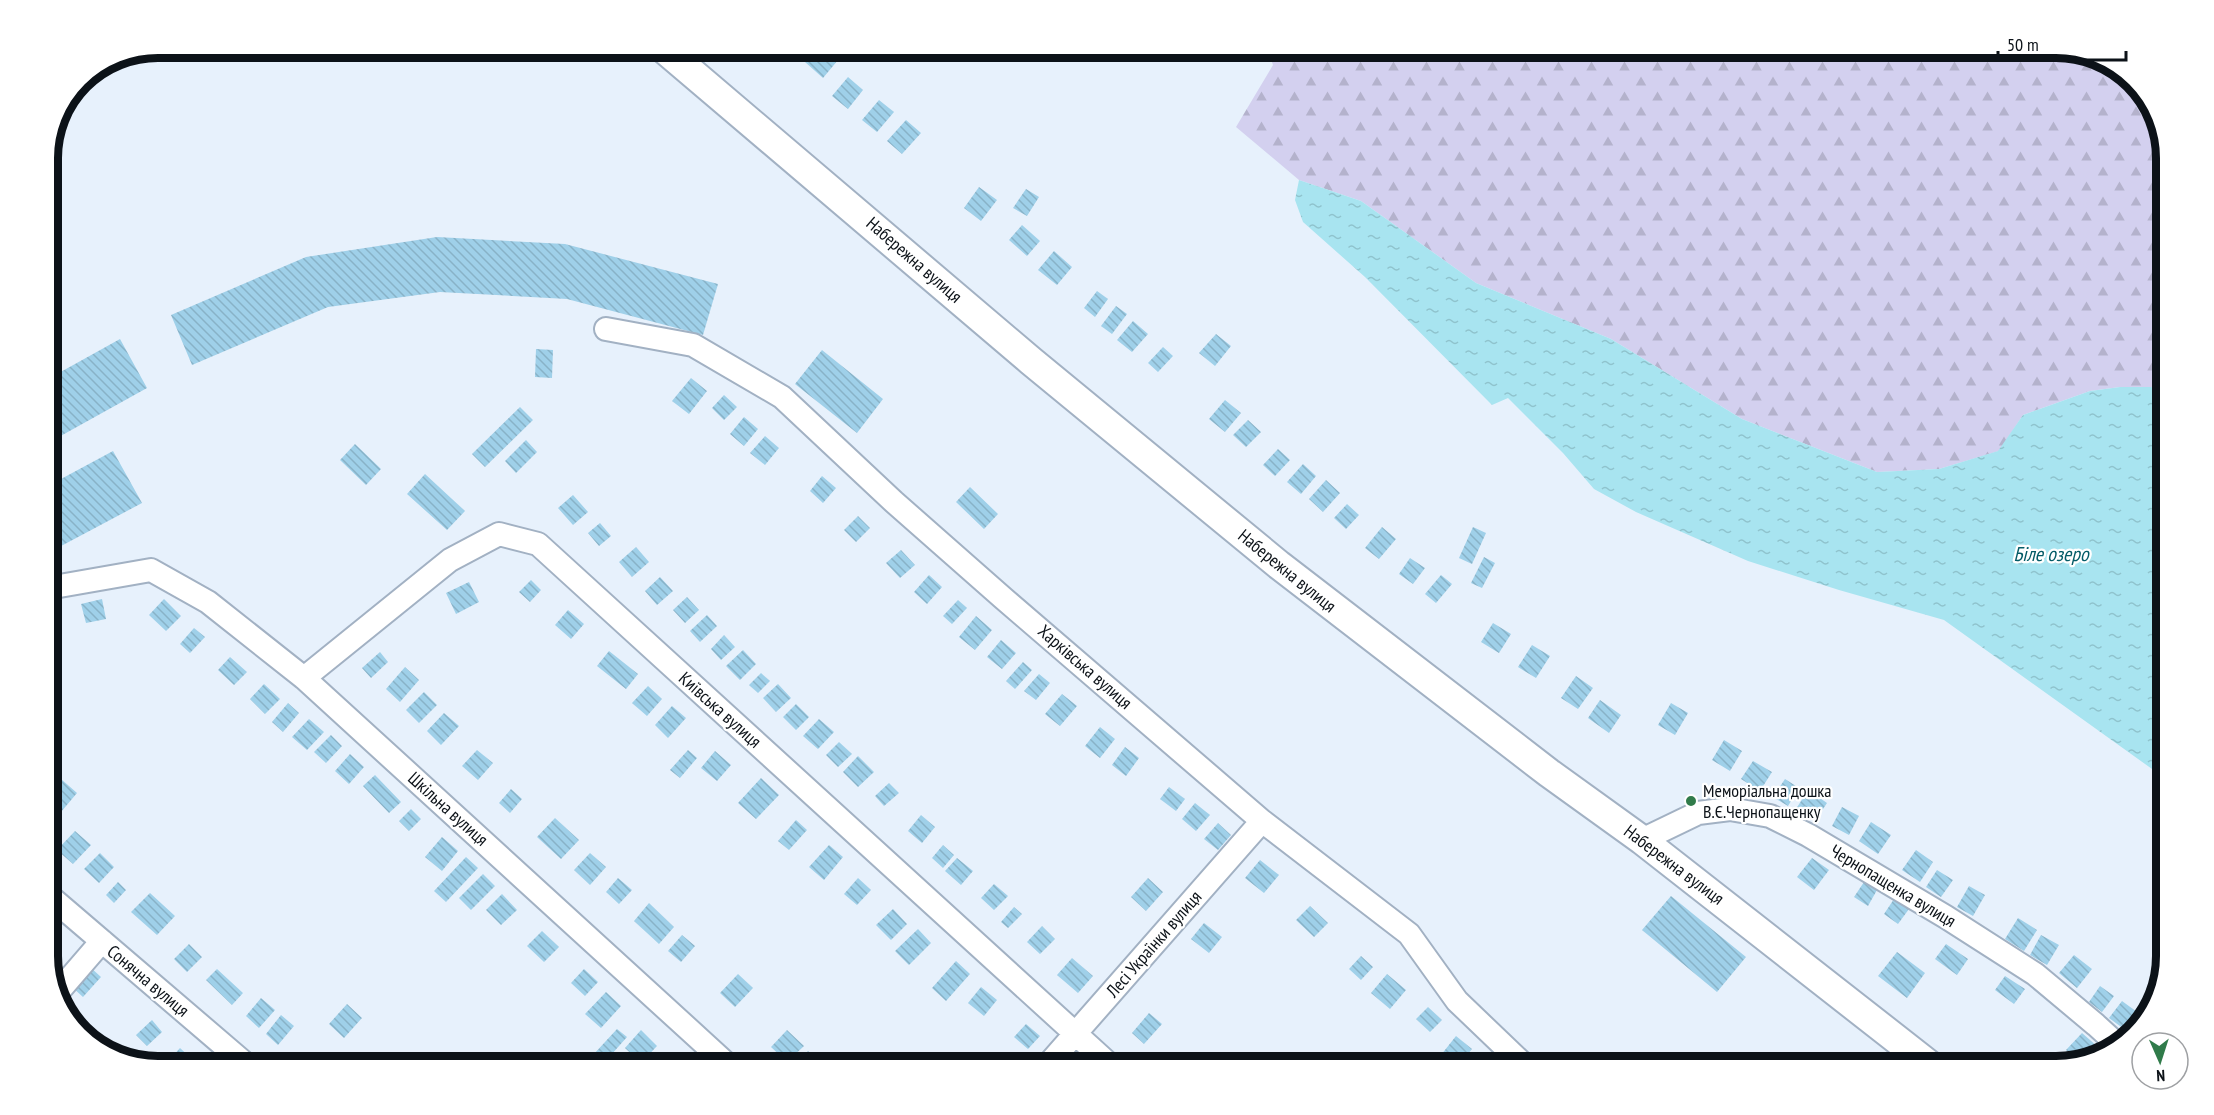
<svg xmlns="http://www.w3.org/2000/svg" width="2214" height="1115" font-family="'PT Sans Narrow',sans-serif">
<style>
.forest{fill:url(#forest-firs)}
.water{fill:url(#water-ripples)}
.building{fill:url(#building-back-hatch)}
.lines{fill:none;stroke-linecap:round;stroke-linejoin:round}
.minor-casing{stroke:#a2b1c3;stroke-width:26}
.major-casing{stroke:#a2b1c3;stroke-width:32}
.minor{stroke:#fff;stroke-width:22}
.major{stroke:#fff;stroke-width:28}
.poi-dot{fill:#307b4a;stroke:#fff;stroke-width:2}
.labels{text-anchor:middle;stroke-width:4.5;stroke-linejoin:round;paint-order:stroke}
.street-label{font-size:18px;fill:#0c1218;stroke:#fff}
.poi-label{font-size:18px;fill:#0c1218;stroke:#fff;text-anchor:start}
.water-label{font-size:20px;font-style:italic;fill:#045b67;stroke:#fff}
.rim{fill:none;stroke:#0c1218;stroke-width:8}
</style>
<defs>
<pattern id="forest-firs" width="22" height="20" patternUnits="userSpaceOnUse" patternTransform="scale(1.5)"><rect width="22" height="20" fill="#d3d0ef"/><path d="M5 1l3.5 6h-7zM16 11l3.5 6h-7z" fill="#b4b2cc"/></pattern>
<pattern id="water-ripples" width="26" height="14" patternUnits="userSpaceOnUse" patternTransform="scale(1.5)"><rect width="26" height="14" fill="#a8e4f0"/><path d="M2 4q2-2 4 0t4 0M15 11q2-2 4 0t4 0" fill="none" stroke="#8fc3cd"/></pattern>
<pattern id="building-back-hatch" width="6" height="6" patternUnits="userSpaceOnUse" patternTransform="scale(1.5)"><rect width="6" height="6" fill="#9fd0e9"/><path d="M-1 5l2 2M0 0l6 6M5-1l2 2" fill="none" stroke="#88b2c7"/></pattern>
</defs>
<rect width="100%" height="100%" fill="#e7f1fc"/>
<path class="forest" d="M1267,48H2056L2104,59L2147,97L2166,151V390L2151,387H2120L2090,391L2023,415L1999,451L1939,469L1877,472L1742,419L1611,339L1476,283L1361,201L1299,180L1236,127L1273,65Z"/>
<path class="water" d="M1299,180L1361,201L1476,283L1611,339L1742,419L1877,472L1939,469L1998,451L2023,415L2090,391L2120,387H2151L2166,390V779L1944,620L1839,590L1748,561L1636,512L1594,489L1563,453L1508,398L1492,405L1365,277L1303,222L1295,200Z"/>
<path class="building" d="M817,48H836L843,54L823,78L805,62Z
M848,77L863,90L848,109L832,96Z
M879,100L894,112L877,132L862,120Z
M906,120L921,133L902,154L887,141Z
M979,187L997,200L981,221L964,208Z
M1026,189L1039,197L1027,216L1013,208Z
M1022,225L1040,241L1027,256L1009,240Z
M437,237L565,244L718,284L703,335L567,299L440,292L328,307L192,365L171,315L306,257Z
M1054,251L1072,267L1057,285L1038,270Z
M1097,291L1108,299L1095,317L1084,308Z
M1116,306L1127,314L1112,334L1101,326Z
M1133,321L1148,334L1132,352L1117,340Z
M1216,334L1231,346L1215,366L1199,353Z
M120,339L147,388L48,443V379Z
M1163,347L1173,356L1158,372L1148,363Z
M536,349L553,350L552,378L535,377Z
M822,350L883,399L857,433L795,384Z
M691,378L707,391L689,414L672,401Z
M724,395L737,407L724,420L712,408Z
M1225,400L1241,413L1225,432L1209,419Z
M520,407L533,420L485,467L472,454Z
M744,417L758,429L744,446L730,434Z
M1248,420L1261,432L1246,447L1233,435Z
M765,436L779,448L765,465L750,453Z
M526,440L537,452L516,473L505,461Z
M355,444L381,469L366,485L340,460Z
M1278,449L1290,460L1275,476L1263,465Z
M113,451L142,503L48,553V486Z
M1303,464L1316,476L1301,494L1287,482Z
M425,474L465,511L447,530L407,494Z
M822,476L836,488L823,503L810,491Z
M1326,480L1340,493L1323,512L1309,499Z
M970,487L998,514L984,529L956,502Z
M573,495L588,512L573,525L558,508Z
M1347,504L1359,515L1346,529L1334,518Z
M858,516L870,528L856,542L844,530Z
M600,523L611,536L599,546L588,533Z
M1382,527L1396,539L1379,559L1365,548Z
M1473,527L1486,533L1472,564L1459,558Z
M636,547L649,562L632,577L619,562Z
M901,550L915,565L900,578L886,563Z
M1484,557L1495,563L1482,588L1471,583Z
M1410,558L1425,568L1413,584L1399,574Z
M929,575L942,587L927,604L914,592Z
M1441,575L1452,584L1436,603L1425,594Z
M660,577L673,591L657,605L645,591Z
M531,580L541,590L530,602L519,592Z
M469,582L479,602L456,614L446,593Z
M687,597L699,610L685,623L673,610Z
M102,599L106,619L86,623L81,604Z
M164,599L181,616L166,631L149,615Z
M958,600L967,608L952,624L943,616Z
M568,610L584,624L571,639L555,625Z
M707,615L717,626L700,642L690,631Z
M976,616L992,630L975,650L959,637Z
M1493,623L1511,634L1499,653L1481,642Z
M194,628L205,637L190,653L180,644Z
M724,635L735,647L721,660L711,649Z
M1001,640L1016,653L1002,669L987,657Z
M1532,645L1550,656L1536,678L1518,667Z
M743,650L756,664L740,680L726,666Z
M609,651L638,674L626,689L597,666Z
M380,652L388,662L371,678L362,668Z
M230,657L247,672L234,685L218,670Z
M1023,662L1032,670L1015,689L1006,681Z
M405,667L419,680L400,702L386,689Z
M761,673L770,681L758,693L749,685Z
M1039,674L1050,683L1036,700L1024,691Z
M1576,676L1593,688L1578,709L1561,698Z
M264,684L280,699L265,714L250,699Z
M778,684L791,698L776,712L763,698Z
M648,686L662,699L647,716L632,703Z
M424,692L437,705L419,723L406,710Z
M1062,694L1077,706L1060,726L1045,714Z
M1600,700L1621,715L1609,733L1588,718Z
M288,703L299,713L283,732L272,722Z
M1671,703L1688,713L1675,735L1658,725Z
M796,704L809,717L796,730L783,717Z
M672,706L686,718L668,738L655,725Z
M444,713L459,726L441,745L427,731Z
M309,719L324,732L307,750L292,737Z
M819,719L834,732L818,749L803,736Z
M1100,727L1115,739L1100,758L1085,746Z
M331,735L342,746L326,763L314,752Z
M1724,740L1742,751L1730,771L1712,760Z
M839,742L852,754L838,767L826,755Z
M1125,747L1139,758L1126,776L1112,765Z
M477,750L493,763L478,780L462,766Z
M688,750L697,758L680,778L670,770Z
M715,751L731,765L717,781L701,768Z
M350,754L364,767L349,784L335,771Z
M858,756L874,772L858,787L843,772Z
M1753,761L1772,772L1760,791L1741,779Z
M375,775L401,802L389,813L363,786Z
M761,778L779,795L756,819L738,803Z
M61,779L77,793L61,812L48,801V793Z
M1785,779L1799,788L1788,806L1773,797Z
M889,783L899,793L884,806L875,796Z
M1169,787L1185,799L1176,811L1160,799Z
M511,789L522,799L510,813L499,803Z
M1808,790L1827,803L1815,821L1796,809Z
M1195,803L1210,815L1196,831L1182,819Z
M1842,807L1859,816L1849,835L1832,826Z
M411,809L421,819L409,831L399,821Z
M921,815L935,827L922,843L908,831Z
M555,818L579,840L561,859L537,837Z
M796,820L807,830L789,850L778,841Z
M1871,822L1891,835L1878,854L1859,841Z
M1218,823L1231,835L1218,850L1204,839Z
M75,831L91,845L73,864L57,850Z
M442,837L458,851L442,871L425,857Z
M829,845L843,857L824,880L809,867Z
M943,845L954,855L943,868L932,858Z
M1916,850L1933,862L1920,882L1902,870Z
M100,853L114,867L99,883L84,869Z
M590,853L606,867L590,885L574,870Z
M466,857L478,868L446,902L434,891Z
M957,858L973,871L961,885L945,871Z
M1812,858L1829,870L1814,890L1797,877Z
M1260,860L1279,875L1264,893L1245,878Z
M1937,870L1953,880L1941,897L1926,887Z
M483,874L495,886L471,910L459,898Z
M618,878L632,890L619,904L606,892Z
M858,878L871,890L857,905L844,894Z
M1148,878L1163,892L1146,911L1131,897Z
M118,882L126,890L114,903L106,895Z
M1864,882L1877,890L1868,906L1854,897Z
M994,884L1008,896L994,910L981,898Z
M1969,886L1985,895L1973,916L1957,907Z
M150,893L175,916L157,935L131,912Z
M502,894L517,910L501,925L486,910Z
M1671,896L1746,957L1717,992L1642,930Z
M1894,899L1909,909L1898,924L1884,914Z
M649,903L674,927L659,944L634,921Z
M1310,906L1328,923L1314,937L1296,920Z
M1014,907L1022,914L1008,928L1001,922Z
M893,909L907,924L891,940L876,925Z
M2018,918L2037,930L2024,951L2005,939Z
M1204,923L1222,937L1209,953L1191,939Z
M1042,926L1055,939L1040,954L1027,942Z
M918,929L931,943L909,965L895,951Z
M542,931L559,947L544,962L527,946Z
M682,935L695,946L681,962L668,951Z
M2041,935L2059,945L2047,965L2030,955Z
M189,944L202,957L187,972L174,959Z
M1946,944L1968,959L1957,975L1935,959Z
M1897,952L1925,973L1907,998L1878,976Z
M2074,955L2092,969L2077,988L2059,973Z
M1361,956L1373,967L1361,980L1349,969Z
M1072,958L1093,976L1078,993L1057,975Z
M956,961L970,974L946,1001L932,988Z
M90,967L101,977L83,997L72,987Z
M217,969L243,993L232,1005L206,980Z
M584,969L598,982L585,996L571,983Z
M738,974L753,988L735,1007L720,993Z
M1387,974L1406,990L1390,1009L1371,993Z
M2005,976L2025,989L2014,1004L1995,990Z
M2100,986L2114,996L2102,1012L2089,1002Z
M981,987L997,1000L984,1016L968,1003Z
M606,992L621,1006L601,1028L585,1014Z
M261,998L275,1010L259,1028L246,1016Z
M2122,1001L2137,1012L2124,1029L2109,1018Z
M347,1004L362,1018L344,1038L329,1024Z
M1428,1007L1442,1020L1430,1032L1416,1019Z
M1149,1013L1162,1024L1144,1044L1132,1033Z
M281,1015L294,1026L278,1045L266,1034Z
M152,1020L162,1032L147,1046L136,1035Z
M1026,1024L1040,1036L1028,1049L1014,1037Z
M617,1029L627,1037L603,1064L593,1055Z
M641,1030L657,1046L641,1063L625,1048Z
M787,1030L804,1046L787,1062L771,1047Z
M2082,1033L2098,1047L2089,1057L2077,1061L2066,1050Z
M1456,1036L1472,1049L1457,1067L1441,1055Z
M180,1048L194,1061L188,1067H163Z
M808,1051L824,1067H793Z
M1173,1052L1184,1062L1179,1067H1163L1161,1065Z
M673,1055L684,1067H659Z
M335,1058L344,1067H327Z"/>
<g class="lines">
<g class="minor-casing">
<path id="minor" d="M606,329L693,345L782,397L894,502L1003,598L1262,821L1409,934L1457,1001L1526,1067
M48,588L151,570L208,602L304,678L730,1067
M304,678L450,560L499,534L538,544L1112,1067
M1642,840L1698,813L1730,809L1770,816L1808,835L1946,917L2035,974L2096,1025L2119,1046
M48,895L249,1067
M58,992L102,941
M1046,1067L1262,821"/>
</g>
<g class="major-casing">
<path id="major" d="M663,48L1031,361L1279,565L1549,773L1642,840L1932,1067"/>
</g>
<use href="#minor" class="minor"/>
<use href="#major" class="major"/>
</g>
<circle class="poi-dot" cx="1691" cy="801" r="6"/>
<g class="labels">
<g class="street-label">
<text transform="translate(914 260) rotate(41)" y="6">Набережна вулиця</text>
<text transform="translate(1287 571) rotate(39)" y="6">Набережна вулиця</text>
<text transform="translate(1085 667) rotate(41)" y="6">Харківська вулиця</text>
<text transform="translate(720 710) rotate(42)" y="6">Київська вулиця</text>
<text transform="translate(448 809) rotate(42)" y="6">Шкільна вулиця</text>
<text transform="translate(1674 865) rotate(37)" y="6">Набережна вулиця</text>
<text transform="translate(1893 886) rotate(31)" y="6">Чернопащенка вулиця</text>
<text transform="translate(1154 944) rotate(-49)" y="6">Лесі Українки вулиця</text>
<text transform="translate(148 981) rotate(40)" y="6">Сонячна вулиця</text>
</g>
<g class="poi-label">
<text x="1703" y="797">Меморіальна дошка<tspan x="1703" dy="21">В.Є.Чернопащенку</tspan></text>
</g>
<g class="water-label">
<text x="2051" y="561">Біле озеро</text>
</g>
</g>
<path d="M0 0H2214V1115H0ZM158 58H2056A100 100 0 0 1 2156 158V956A100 100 0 0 1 2056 1056H158A100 100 0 0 1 58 956V158A100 100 0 0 1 158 58Z" fill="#fff" fill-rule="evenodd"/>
<path class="rim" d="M158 58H2056A100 100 0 0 1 2156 158V956A100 100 0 0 1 2056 1056H158A100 100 0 0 1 58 956V158A100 100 0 0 1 158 58Z"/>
<g transform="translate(2160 1061) rotate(177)"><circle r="28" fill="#ffffff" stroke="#9ea0a3" stroke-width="1.5"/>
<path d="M0-4.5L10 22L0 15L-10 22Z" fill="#307b4a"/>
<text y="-9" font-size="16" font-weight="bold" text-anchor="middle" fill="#0c1218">N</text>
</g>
<path d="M1998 51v9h128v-9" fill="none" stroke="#0c1218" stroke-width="3"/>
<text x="2007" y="51" font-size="18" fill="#0c1218" stroke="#ffffff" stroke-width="4.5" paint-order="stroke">50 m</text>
</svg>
